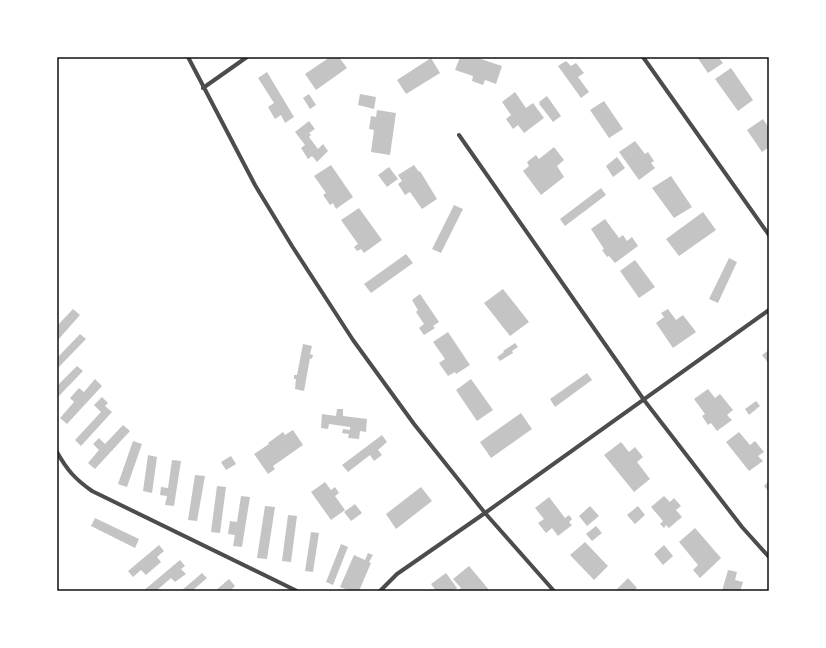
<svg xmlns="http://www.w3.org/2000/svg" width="826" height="648" font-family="'Golos Text',sans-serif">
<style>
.building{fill:#c4c4c4}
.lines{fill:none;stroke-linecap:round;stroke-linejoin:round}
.minor{stroke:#4c4c4c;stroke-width:4}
.neatline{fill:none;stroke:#111;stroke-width:1.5}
</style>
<rect width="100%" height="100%" fill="#fff"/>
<path class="building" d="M330,57H339L347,68L316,90L305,74Z
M460,57H475L502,66L496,84L485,80L483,85L472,81L473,76L455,70Z
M697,57H718L723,63L708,73Z
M431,58L440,73L406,94L397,80Z
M566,61L571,66L576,63L584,73L578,77L589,92L581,98L558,66Z
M731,68L753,100L738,111L715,79Z
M267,72L294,117L285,123L281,115L275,119L268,107L274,103L258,78Z
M515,92L526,108L533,103L544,118L524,133L518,125L513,129L506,119L511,115L502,102Z
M309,94L316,105L310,109L303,98Z
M360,94L376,97L374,109L358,105Z
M547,96L561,116L553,122L547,114L539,104L540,103L539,102Z
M604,101L623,129L609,138L590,110Z
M377,110L396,113L390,155L371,152L374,130L369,129L371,116L376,117Z
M763,119L769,128V147L762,152L747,130Z
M309,121L315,129L309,133L311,135L309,137L318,149L323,144L328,151L317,162L312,156L308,159L301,148L305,145L295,132Z
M635,141L645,154L648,152L654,161L651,163L655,168L639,180L619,152Z
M554,147L564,160L557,166L564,177L541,195L523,171L529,166L527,162L536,155L539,159Z
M617,157L625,168L613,177L606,166Z
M331,165L353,197L336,209L333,203L330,205L323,195L326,193L314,176Z
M414,165L419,172L420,171L437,199L422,209L410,192L405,195L398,184L402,181L398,175Z
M389,167L398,179L387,187L378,175Z
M671,176L692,207L674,218L652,188Z
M601,188L606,195L565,226L560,219Z
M454,205L463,209L441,253L432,249Z
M359,208L382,240L364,253L361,249L357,251L354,247L358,244L341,220Z
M703,212L716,230L679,256L666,239Z
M605,219L619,238L623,235L627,241L632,237L638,246L615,263L609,256L607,257L602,250L604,249L591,229Z
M406,254L413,263L371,293L364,284Z
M729,258L737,262L718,303L709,299Z
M635,260L655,287L639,298L620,271Z
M503,289L529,322L510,336L484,303Z
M420,294L439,322L433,326L435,328L424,335L419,328L424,324L416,312L418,310L412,300Z
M73,309L80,315L57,341V326Z
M668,309L676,320L683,315L696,332L673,348L656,323L664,317L661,313Z
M448,332L470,365L456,374L455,372L448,376L439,363L445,359L433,342Z
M80,334L86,339L57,369V358Z
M515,343L518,347L512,351L513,353L500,361L497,357L504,352L503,351Z
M303,344L312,346L310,354L313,355L312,359L310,358L304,391L295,389L296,379H294V375H297Z
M769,350V364L762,355Z
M77,366L83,371L57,398V386Z
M587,373L592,380L555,407L550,399Z
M95,379L102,386L67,424L60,418L74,402L70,398L79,388L84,392Z
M471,379L493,410L477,421L456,390Z
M708,389L715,398L720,394L733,410L727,415L732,420L717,431L711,423L708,425L702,416L705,414L694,399Z
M102,397L108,403L105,406L112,412L81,446L75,440L101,412L94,405Z
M756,401L760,406L749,415L745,409Z
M337,409H343V416L367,419L366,432L360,431L359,439L348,438L349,434L342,433L343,429L350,430V427L329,424L328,429L321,428L322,414L336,416Z
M521,413L532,429L491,458L480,442Z
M123,425L130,431L95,469L88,463L99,450L93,444L99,438L105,444Z
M293,430L303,445L273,466L275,469L268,474L254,454L269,444L268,443L283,432L285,435Z
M739,432L750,445L755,441L764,452L758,456L763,461L749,471L726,442Z
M382,435L387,442L378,450L382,455L374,461L370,455L348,472L342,465Z
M133,441L142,444L127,487L118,484Z
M621,442L629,452L635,447L643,457L637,462L650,479L634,492L604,455Z
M148,455L157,457L152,493L143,491Z
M231,456L236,464L226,470L221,462Z
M172,460L181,461L174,506L165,505L167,496L160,495L161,487L168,488Z
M195,475L205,476L197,521L188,520Z
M769,481V492L764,486Z
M325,482L331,490L335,487L339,493L335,496L345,510L331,520L311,492Z
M217,486L226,487L220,533L211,532Z
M421,487L432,501L396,529L386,514Z
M241,496L250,497L242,547L233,546L235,535L228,534L230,521L237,522Z
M664,496L670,502L674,498L681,506L676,510L682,517L669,528L666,525L664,528L660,524L663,521L651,507Z
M549,497L565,518L569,515L572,519L569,522L572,525L558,536L552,528L546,533L538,523L544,519L535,508Z
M355,504L362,513L351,521L344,512Z
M265,506L275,507L267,559L257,558Z
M590,506L599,516L587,526L579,516Z
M638,506L645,515L635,524L627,515Z
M288,515L297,516L291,562L282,561Z
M95,518L139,539L135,548L91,526Z
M596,526L602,533L592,541L586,534Z
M695,528L721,558L700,578L693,570L698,565L679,542Z
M311,532L319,533L313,572L305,571Z
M585,542L608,566L594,580L570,555Z
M341,544L348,547L333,585L326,582Z
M159,545L164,551L157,557L161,562L146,575L141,570L133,577L128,571Z
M664,545L673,556L663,565L654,554Z
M368,553L373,555L369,562L371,563L359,591H350L340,587L354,555L365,560Z
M180,560L185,566L181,569L186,574L175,582L171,578L156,591H143Z
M469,566L490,591H460L459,590L461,588L453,579Z
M728,570L737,572L735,580L743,582L740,591L732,590V591H722Z
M202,573L207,578L192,591H181Z
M446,573L457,588L453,591H436L431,584Z
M628,578L637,588L634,591H615Z
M229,579L235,586L230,591H215Z"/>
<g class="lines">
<path class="minor" d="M188,57L255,185L292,246L353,340L414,424L485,513L554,591
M643,57L769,235
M203,88L247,57
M459,135L644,400L742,527L769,557
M57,452C67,470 75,479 92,491L297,591
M380,591L397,574L485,513L769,310"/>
</g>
<rect width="826" height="648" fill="none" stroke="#ffffff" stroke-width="116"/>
<rect x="58" y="58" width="710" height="532" class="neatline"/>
</svg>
